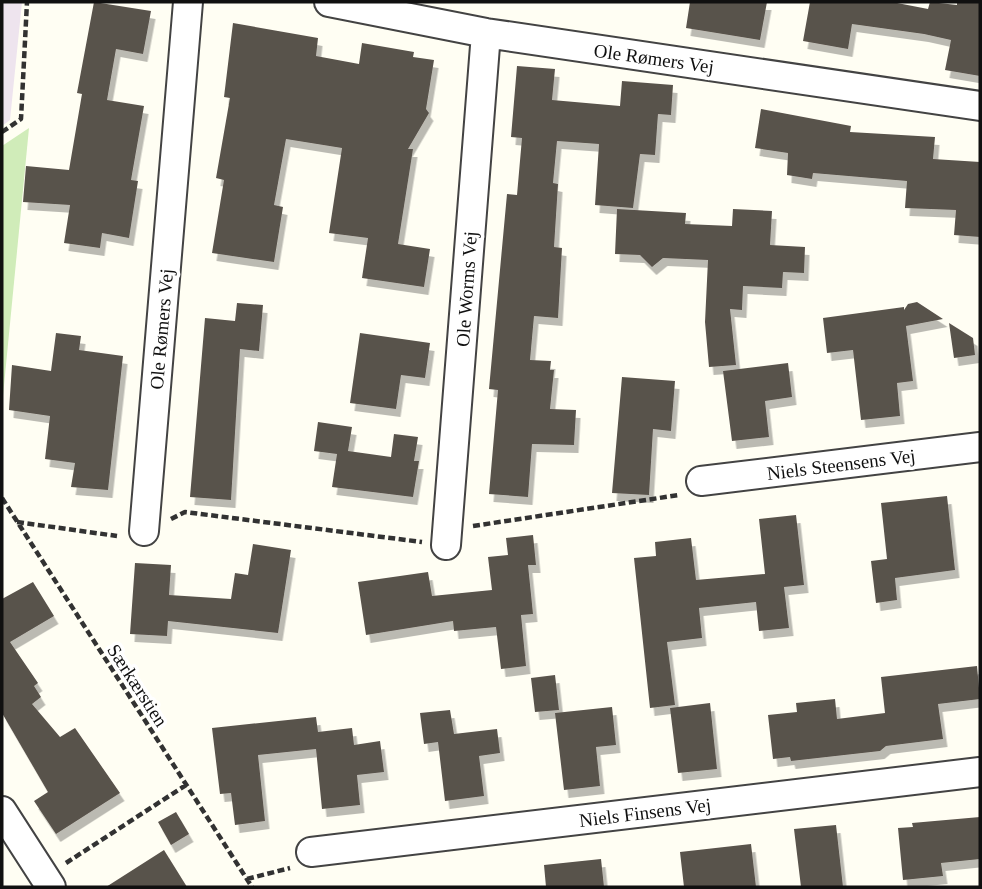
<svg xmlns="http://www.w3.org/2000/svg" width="982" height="889" font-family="Georgia,serif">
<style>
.industrial{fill:#eee4ee}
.green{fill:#d0ecb9}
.building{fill:#59524b;filter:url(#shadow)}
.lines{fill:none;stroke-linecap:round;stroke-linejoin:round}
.minor-casing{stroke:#434343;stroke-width:32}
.path{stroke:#323232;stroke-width:4.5;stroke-dasharray:7 3.5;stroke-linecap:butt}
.minor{stroke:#fff;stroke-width:28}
.labels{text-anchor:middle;stroke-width:7;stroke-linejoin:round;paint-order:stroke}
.street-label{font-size:19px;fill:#101010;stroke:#fff}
</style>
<defs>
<filter id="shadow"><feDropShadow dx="4.5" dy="8" stdDeviation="0" flood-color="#0004"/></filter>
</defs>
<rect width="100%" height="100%" fill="#fffef3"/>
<path class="industrial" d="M2,2H22L10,120L2,126Z"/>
<path class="green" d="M29,128L2,406V146Z"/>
<path class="building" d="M94,2L151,11L143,54L116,49L107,100L144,106L131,180L138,181L129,238L102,233L100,248L64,243L70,205L23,202L26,166L69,170L82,94L77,93Z
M690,2H767L760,40L686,28Z
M810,2H892L928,9L930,2L957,5V2H980V76L945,70L951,40L924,34L852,24L848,49L803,41Z
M233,23L318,38L316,56L359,64L362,43L414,52L413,57L434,60L426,109L429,113L408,149H413L398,244L430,249L424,287L362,278L368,238L329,233L342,148L286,139L274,205L283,207L274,262L212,253L224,180L216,178L230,98L224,97Z
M517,66L555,69L552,100L620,106L622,81L673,85L671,115L658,114L655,155L640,154L633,208L595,205L599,144L557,141L553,183L558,184L554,247L562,248L558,318L534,316L530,360L551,361L550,370H554L550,409L576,410L574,445L532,444L528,497L489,494L498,390L489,389L507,194L517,195L522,138L511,137Z
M761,109L851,126L850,132L935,137L933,159L980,162V237L954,235L956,210L905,208L907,181L813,173L812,179L787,175L788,153L755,148Z
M617,209L686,213L685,224L732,226L733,209L772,211L770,245L805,247L804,273L783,272L782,288L743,286L742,310L730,309L736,365L709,367L705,322L708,260L663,258L652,267L640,255L615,254Z
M917,302L943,319L906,326L913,381L897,383L900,416L861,420L853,350L827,353L823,318L904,307V310L908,304Z
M237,303L263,305L259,351L240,349L231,500L190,497L205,318L235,321Z
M949,323L973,338L975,355L954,358Z
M56,333L81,336L79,350L123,356L108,490L71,487L75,463L45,459L50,416L9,410L12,365L51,371Z
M360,333L430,343L425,378L401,375L396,409L350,403Z
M788,363L792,397L765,401L769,437L732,441L723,371Z
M622,377L675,381L671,431L653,429L649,495L612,493Z
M318,422L352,427L348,451L391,457L394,434L418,437L414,461H419L413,497L332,487L337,454L314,451Z
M947,496L955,570L895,578L897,600L876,603L871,561L887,559L881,503Z
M796,515L804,585L784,587L789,628L759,631L756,602L699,608L702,638L667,642L675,705L650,708L634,558L656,556L655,542L691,538L696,580L765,574L759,519Z
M533,535L536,565H528L533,614L521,615L526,666L501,669L496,627L454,631L453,621L366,635L358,582L428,572L432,596L492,590L488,557L508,555L506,538Z
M253,544L291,550L278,633L168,621L167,636L130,634L135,563L171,565L169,595L231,599L235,573L248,575Z
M33,582L54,616L10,642L38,683L34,686L41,697L32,704L60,737L75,728L120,793L56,834L34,801L48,792L2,713V599Z
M977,666L980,699L938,704L943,739L886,746L880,751L791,761L790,757L773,759L768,715L797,712L796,703L835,699L837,719L885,713L881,677Z
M555,675L559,710L535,712L531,678Z
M710,703L717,769L678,773L670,708Z
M612,707L616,745L596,747L600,786L564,790L555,713Z
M450,710L454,734L497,729L500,753L479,756L484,796L445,801L438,742L424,744L420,713Z
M316,717L318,732L352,728L354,745L380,741L384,772L357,775L360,805L322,809L316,749L258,755L265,821L235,825L231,793L220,794L212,728Z
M176,812L189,834L171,845L158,822Z
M980,817V859L941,863L943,876L903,880L898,828L913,827L912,823Z
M836,825L843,887H801L794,829Z
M751,844L756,887H684L680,852Z
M164,850L187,887H106Z
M601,859L604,887H546L544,865Z"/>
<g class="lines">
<g class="minor-casing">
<path id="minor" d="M329,2L486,33L980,106
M701,481L980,447
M144,531L188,2
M446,545L486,33
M2,811L51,887
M311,852L980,772"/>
</g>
<path class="path" d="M2,132L21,119L27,2
M2,498L252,887
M171,519L185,512L422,542
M17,522L117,536
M473,526L679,495
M66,863L186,785
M247,879L290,868"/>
<use href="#minor" class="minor"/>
</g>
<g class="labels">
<g class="street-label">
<text transform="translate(654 58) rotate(8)" y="7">Ole Rømers Vej</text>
<text transform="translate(466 289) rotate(-86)" y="7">Ole Worms Vej</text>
<text transform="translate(161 329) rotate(-85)" y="7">Ole Rømers Vej</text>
<text transform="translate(841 464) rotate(-7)" y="7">Niels Steensens Vej</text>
<text transform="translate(138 685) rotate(57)" y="7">Særkærstien</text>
<text transform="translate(645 812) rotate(-7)" y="7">Niels Finsens Vej</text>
</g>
</g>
<rect width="982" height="889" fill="none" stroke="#101010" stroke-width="7"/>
</svg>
